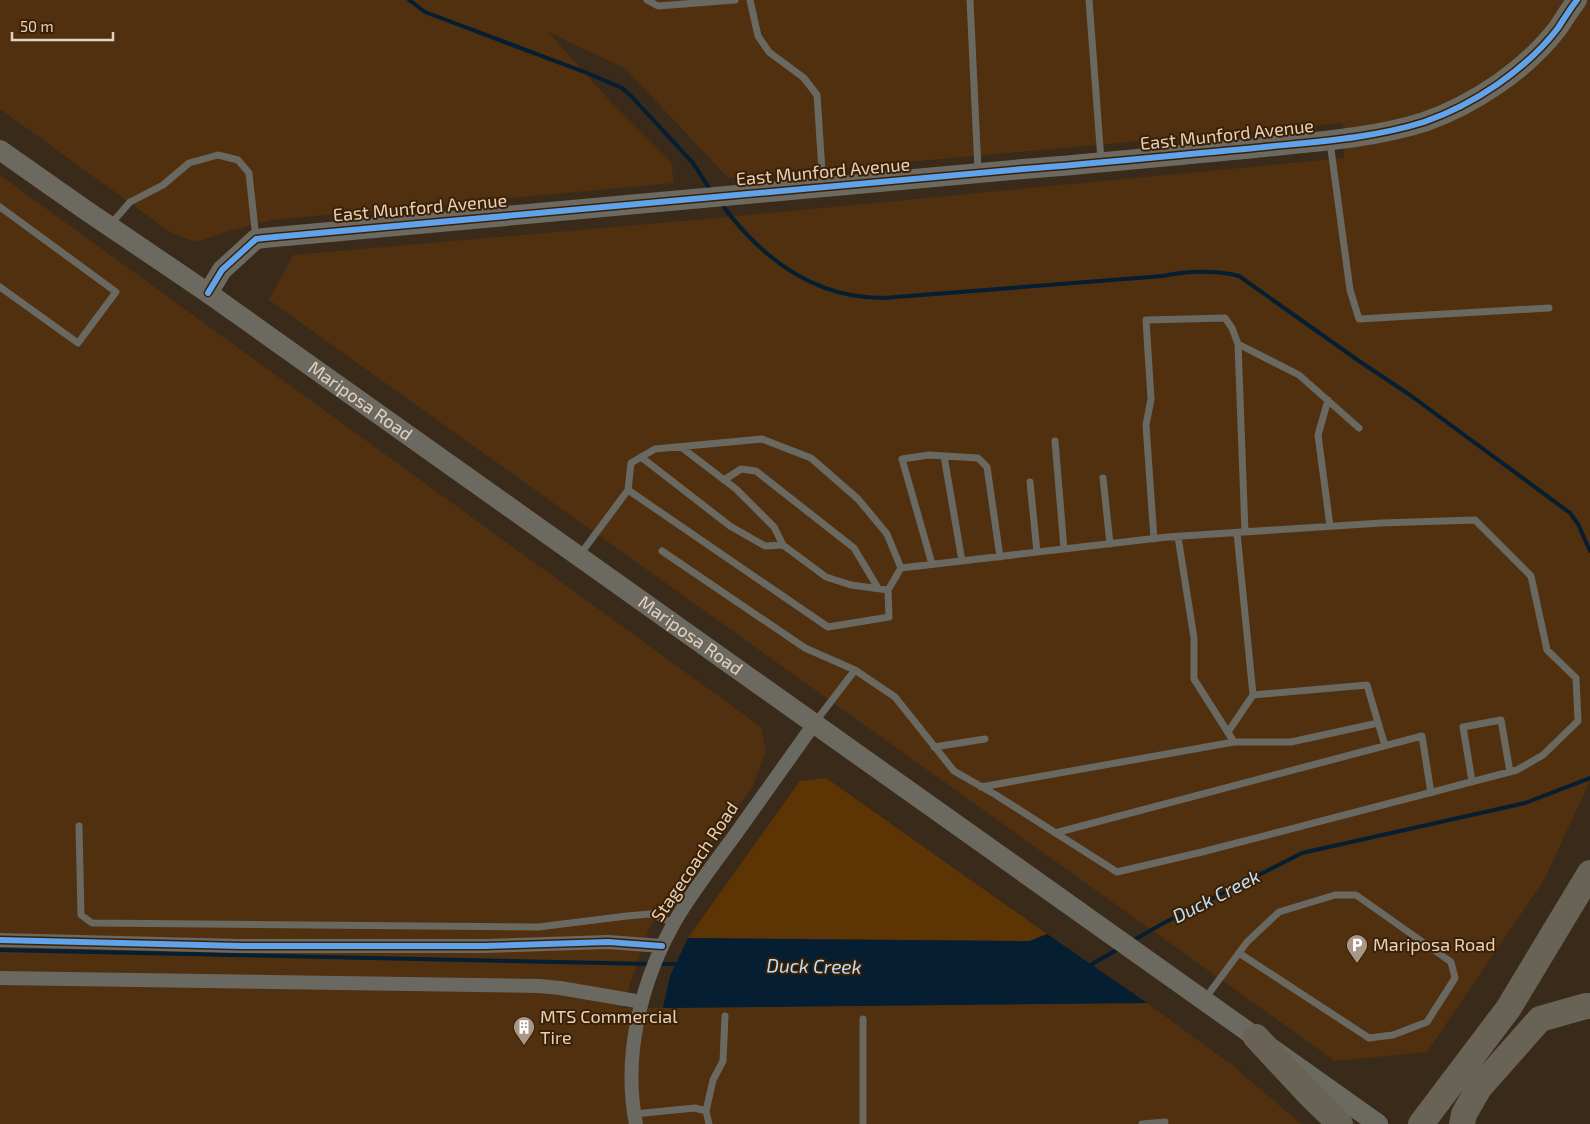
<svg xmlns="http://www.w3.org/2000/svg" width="1590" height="1124" font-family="'Exo 2',sans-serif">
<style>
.built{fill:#50300f}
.green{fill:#5d3404}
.water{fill:#051e32}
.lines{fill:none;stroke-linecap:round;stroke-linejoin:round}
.stream{stroke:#051e32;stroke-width:4}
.lane{stroke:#696861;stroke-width:7}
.street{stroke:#696861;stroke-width:14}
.secondary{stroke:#6c6a60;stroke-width:20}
.highway{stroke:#696356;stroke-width:26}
.cycleway-casing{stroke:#3c2003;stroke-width:9}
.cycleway{stroke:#60a3ed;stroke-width:6}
.labels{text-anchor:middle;stroke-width:4;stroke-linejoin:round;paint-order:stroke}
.street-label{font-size:18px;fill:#e3d1c1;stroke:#3c2003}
.poi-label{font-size:18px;fill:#e3d1c1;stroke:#3c2003;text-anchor:start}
.water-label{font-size:19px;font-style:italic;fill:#bedffa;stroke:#3c2003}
</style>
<rect width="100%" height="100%" fill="#3a2a1a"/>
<path class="built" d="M0,0H1590V781L1544,880L1427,1052L1335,1061L269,300L293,255L706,219L1344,158L1343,123L728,178L626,69L548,32L610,101L671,162L674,183L271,220L223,233L196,242L173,234L0,109Z
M0,175L761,727L766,751L753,786L650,926L622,1008L1147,1003L1232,1065L1301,1124H0Z"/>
<path class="green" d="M826,778L1047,934L1030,941L688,938L800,781Z"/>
<path class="water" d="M1047,934L1147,1003L663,1008L670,976L688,938L1030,941Z"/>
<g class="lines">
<path class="stream" d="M409,0L425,12L587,73L622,88L631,96L693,163L711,191
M720,202C760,257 812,298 883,298L1163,276C1188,271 1214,270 1239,276L1359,361L1410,395L1570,513L1578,524L1590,551
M1132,941L1162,924L1302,853L1525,803L1590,778
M0,950L650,964
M657,964H680
M1087,967L1120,948"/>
<path class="lane" d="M647,0L658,6L735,0
M750,0L758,36L769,52L804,78L817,95L823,186
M970,0L978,170
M1089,0L1101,160
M1330,142L1350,290L1359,319L1549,308
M0,207L116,292L78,343L0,287
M111,224L130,202L163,185L189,163L218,155L238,160L249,173L256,239
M1238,344L1245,532
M1328,400L1318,435L1330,526
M1055,441L1064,549
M681,447L736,489L774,527L783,545
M944,456L962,561
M641,457L730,526L765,546L783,545L826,577L851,585L888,590
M1103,478L1110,544
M724,480L741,469L756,471L854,548L878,588
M1030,482L1037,552
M628,490L631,463L655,449L762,439L811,458L858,499L887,534L901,568
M1237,533L1253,695L1367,685L1385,746
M1154,539L1146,425L1151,399L1146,320L1225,318L1232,328L1238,344L1299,375L1359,428
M662,551L805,648L855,670
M579,556L628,490L828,627L889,617L888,590L901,568L1167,537L1381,523L1475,520L1531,576L1547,650L1576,678L1578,721L1543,755L1517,770L1202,852L1117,872L996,795L954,771L895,697L855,670L816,721
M932,564L902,459L929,455L978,458L987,467L1000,557
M1228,732L1253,695
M1234,742H1291L1378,723
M934,747L985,739
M1472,781L1463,727L1501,720L1510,772
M981,787L1234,742L1194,679V638L1178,537
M79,826L81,915L92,923L538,927L627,916L650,914L674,923
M1055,833L1422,736L1431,793
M1204,1000L1247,942L1279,912L1335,895H1356L1451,962L1455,978L1427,1022L1393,1035L1369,1038L1239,953
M706,1111L713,1080L723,1061L725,1016
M634,1114L695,1108L706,1111L709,1124
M863,1124V1019
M1142,1124L1165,1122"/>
<path class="street" d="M0,940L241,946H484L608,942L662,946
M0,978L540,986L560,988L642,1002
M636,1124C622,1054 642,977 678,916C695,888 716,861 735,835C761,798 788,761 814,724"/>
<g class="secondary">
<path id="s1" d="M0,150L84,209L208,293L1378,1124"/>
<path d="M208,293L222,270L256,239L264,238C517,214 770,191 1023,169C1100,163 1177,155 1255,148C1311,142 1370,139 1424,122C1473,105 1526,70 1558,28C1564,19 1570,9 1577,0"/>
</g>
<path class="highway" d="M1256,1037L1310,1095L1340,1124
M1421,1124L1508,1009L1590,873
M1462,1124L1464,1114L1479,1088L1540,1019L1586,1006H1590"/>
<g class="cycleway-casing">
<path id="cycleway" d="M208,293L222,270L256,239L264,238C517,214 770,191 1023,169C1100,163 1177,155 1255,148C1311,142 1370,139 1424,122C1473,105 1526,70 1558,28C1564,19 1570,9 1577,0
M0,940L241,946H484L608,942L662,946"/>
</g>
<use href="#cycleway" class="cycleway"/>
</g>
<defs>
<g id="parking-pin" transform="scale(1.125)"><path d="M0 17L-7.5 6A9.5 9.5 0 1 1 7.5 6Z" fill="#a89787" stroke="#3c2003"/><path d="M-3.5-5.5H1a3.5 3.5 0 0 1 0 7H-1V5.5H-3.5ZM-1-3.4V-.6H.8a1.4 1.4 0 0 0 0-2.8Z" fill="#fff"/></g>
<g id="building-pin" transform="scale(1.125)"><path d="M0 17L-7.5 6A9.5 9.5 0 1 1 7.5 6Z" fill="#a89787" stroke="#3c2003"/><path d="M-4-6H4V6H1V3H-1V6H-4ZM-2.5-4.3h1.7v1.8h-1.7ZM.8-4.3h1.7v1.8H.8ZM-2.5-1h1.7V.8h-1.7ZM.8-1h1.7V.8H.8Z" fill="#fff"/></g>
</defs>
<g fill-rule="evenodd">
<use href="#parking-pin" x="1357" y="945"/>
<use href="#building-pin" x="524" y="1027"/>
</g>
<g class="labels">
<g class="street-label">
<text transform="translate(1227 135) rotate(-6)" y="6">East Munford Avenue</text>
<text transform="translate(823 172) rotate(-5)" y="6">East Munford Avenue</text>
<text transform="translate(420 208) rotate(-5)" y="6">East Munford Avenue</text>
<text dy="6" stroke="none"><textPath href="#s1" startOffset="439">Mariposa Road</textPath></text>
<text dy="6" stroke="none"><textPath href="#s1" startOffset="844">Mariposa Road</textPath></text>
<text transform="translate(695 862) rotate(-56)" y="6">Stagecoach Road</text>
</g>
<g class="poi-label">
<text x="1373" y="951">Mariposa Road</text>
<text x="540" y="1023">MTS Commercial<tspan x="540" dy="21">Tire</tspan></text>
</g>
<g class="water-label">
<text transform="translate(1216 896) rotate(-27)" y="7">Duck Creek</text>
<text transform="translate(814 966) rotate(1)" y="7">Duck Creek</text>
</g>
</g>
<path d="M12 32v8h101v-8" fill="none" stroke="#e3d1c1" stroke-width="2.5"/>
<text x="20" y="32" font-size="15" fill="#e3d1c1" stroke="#3c2003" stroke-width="4" paint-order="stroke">50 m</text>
</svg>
